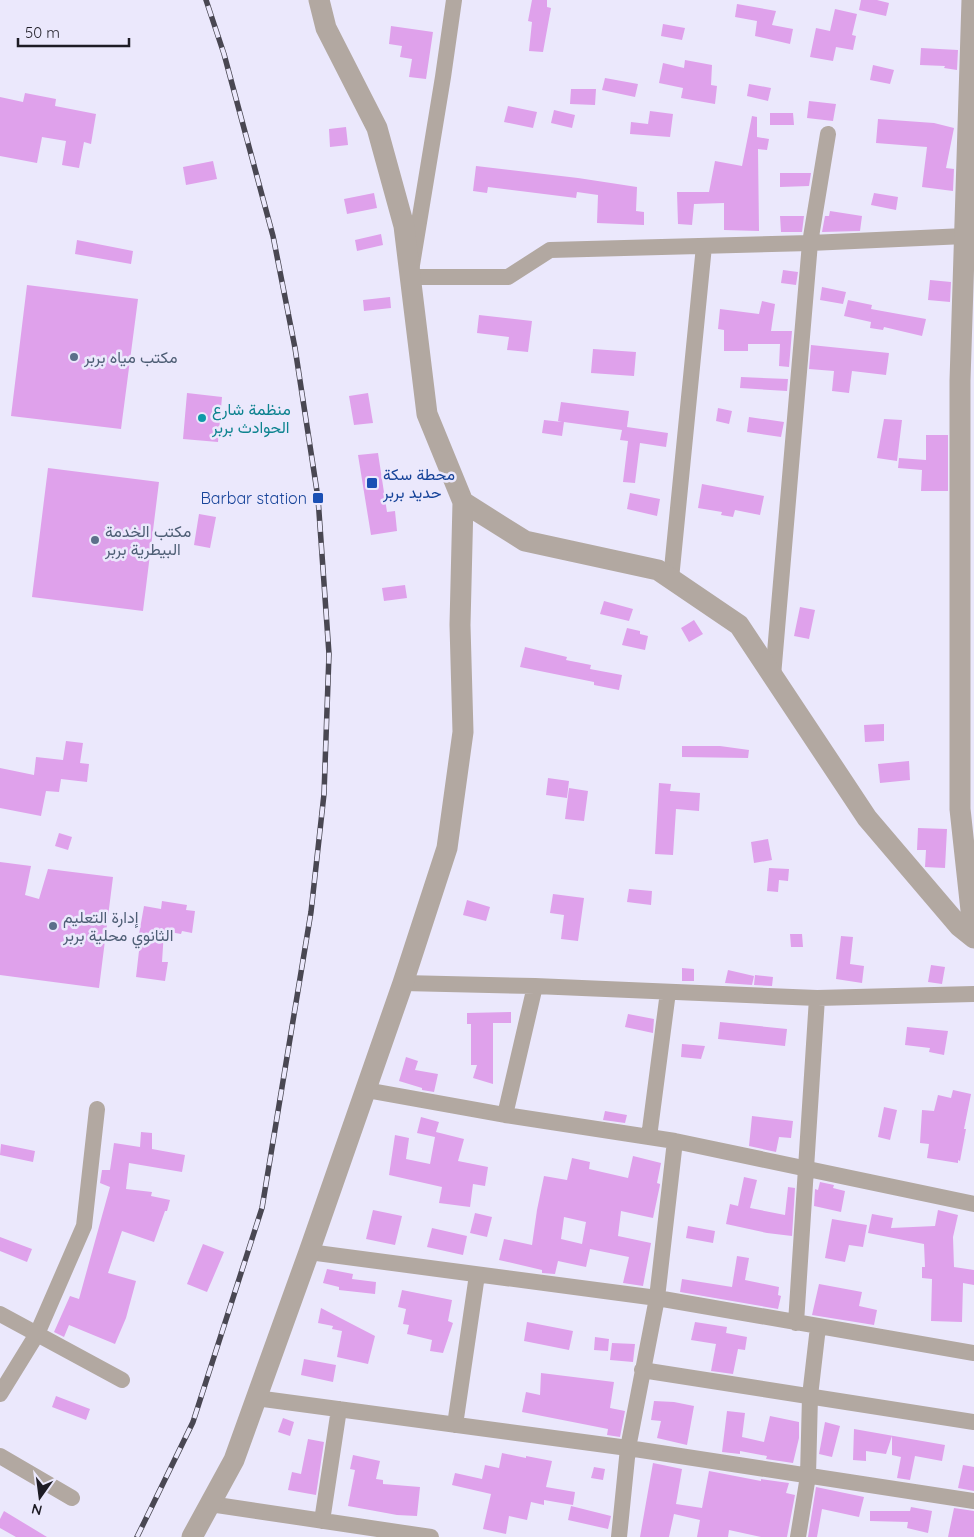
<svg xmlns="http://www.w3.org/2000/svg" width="974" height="1537" font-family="Quicksand,Vazirmatn,sans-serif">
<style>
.building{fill:#dfa1eb;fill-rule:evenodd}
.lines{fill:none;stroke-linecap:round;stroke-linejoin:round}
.minor{stroke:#b2a8a1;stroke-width:16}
.tertiary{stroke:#b2a8a1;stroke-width:21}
.rail-casing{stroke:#494752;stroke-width:5.5}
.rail{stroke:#ebe8fc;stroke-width:4;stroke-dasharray:11;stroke-linecap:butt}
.service-dot{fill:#5c6f8a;stroke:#ebe8fc;stroke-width:2}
.culture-dot{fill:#0f9aa8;stroke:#ebe8fc;stroke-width:2}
.transit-dot{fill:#1a4fb4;stroke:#ebe8fc;stroke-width:2}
.labels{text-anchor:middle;stroke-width:5;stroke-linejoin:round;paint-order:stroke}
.service-label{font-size:16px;fill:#4e5e75;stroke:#ebe8fc;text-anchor:start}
.culture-label{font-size:16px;fill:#0d838f;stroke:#ebe8fc;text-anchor:start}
.transit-label{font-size:16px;fill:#164399;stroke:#ebe8fc;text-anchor:start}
</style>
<rect width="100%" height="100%" fill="#ebe8fc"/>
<path class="building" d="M532,0H547V7L551,8L543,52L529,51L532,22L528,21Z
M861,0H877L889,3L886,16L859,10Z
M737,4L776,11L772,25L793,29L790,44L755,36L757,21L735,17Z
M835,9L857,14L852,35L856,36L853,50L836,47L833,61L810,57L816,28L830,31Z
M663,24L685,28L682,40L661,36Z
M391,26L433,32L426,79L409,77L412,59L400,57L402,46L389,44Z
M921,48L958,50L957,70L944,68L945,66L920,65Z
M685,60L712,65L711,85L717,86L715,104L681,98L683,88L659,83L663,63L684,68Z
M873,65L894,70L890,84L870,80Z
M605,78L638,84L635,97L602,90Z
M749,84L771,88L768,101L747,96Z
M571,89H596L595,105L570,104Z
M25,93L56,99L55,106L96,114L91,144L84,142L79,168L62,165L66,141L42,137L37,163L0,156V97L23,102Z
M809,101L836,104L833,121L807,118Z
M508,106L537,112L533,128L504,122Z
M554,110L575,115L572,128L551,123Z
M650,111L673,114L670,137L630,134L631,122L648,124Z
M770,113H793L794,125H770Z
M752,116L757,117V137L769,139L767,150L758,149L759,231L724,230V203L694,204L692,225L678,224L677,192H709L715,161L742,166Z
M878,119L934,123L954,128L946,168L954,169L953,191L922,187L927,147L876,143Z
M346,127L348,145L330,147L329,129Z
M213,161L217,179L186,185L183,167Z
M476,166L578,178L637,187L636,211L644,212V225L597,223L598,195L577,192L576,198L488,187L487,193L473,191Z
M780,173H811L809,186L780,187Z
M374,193L377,208L347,214L344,199Z
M874,193L898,197L896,210L871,205Z
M830,211L862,216L860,231L822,232L825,216H829Z
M780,216H804L802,232H781Z
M381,234L383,245L357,251L355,240Z
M77,240L133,251L131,264L75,254Z
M783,270L798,272L796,285L781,283Z
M930,280L951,282L950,302L928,300Z
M27,285L138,299L121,429L11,416Z
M822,287L846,292L843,304L820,300Z
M390,297L391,308L364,311L363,300Z
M848,300L872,305L871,309L926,319L922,336L884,327L883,330L870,328L871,322L844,316Z
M762,301L775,304L771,331H792L789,367L779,366L780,344H748V351H724V330L718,329L720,309L759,314Z
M479,315L532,321L528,352L507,350L509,337L477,333Z
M811,345L889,353L886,375L852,371L849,393L832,391L834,371L809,369Z
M593,349L636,352L634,376L591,373Z
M741,377L788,379L787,391L740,388Z
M187,393L222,397L218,442L183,439Z
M368,393L373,423L354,425L349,396Z
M561,402L629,411L627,427L668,433L666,447L640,443L635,483L623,482L628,441L620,440L622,430L564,422L562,436L542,433L544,420L562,422L558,421Z
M718,408L732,411L729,424L716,421Z
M749,417L784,422L781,437L747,432Z
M884,419L902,420L897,461L877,458Z
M926,435H948V491H921L922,470L898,468L899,458L926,460Z
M378,453L387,512L395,511L397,531L371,535L358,455Z
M48,468L159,482L143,611L32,597Z
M702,484L764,496L760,515L735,510L733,517L721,515L722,512L698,508Z
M630,493L660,499L657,516L627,509Z
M199,514L216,517L210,548L194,545Z
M405,585L407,598L384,601L382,588Z
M604,601L633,609L629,621L600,614Z
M800,607L815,610L809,639L794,636Z
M694,620L703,634L689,642L681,628Z
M627,628L640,631V634L648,636L645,650L622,645Z
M525,647L567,657L566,660L591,665L590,669L622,675L619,690L594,685V682L520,667Z
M884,724V741L865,742L864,725Z
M66,741L83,743L80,763L89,764L87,782L61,779L59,792L46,791L41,816L0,808V768L34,775L36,757L63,760Z
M682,746H720L749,750L748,758L682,757Z
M909,761L910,780L880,783L878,764Z
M548,778L569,781L567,798L546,795Z
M659,783L671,784L670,791L700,793L699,811L676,809L673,855L655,854Z
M569,788L588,791L584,821L565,819Z
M918,828L947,829L945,868L925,867L926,850H917Z
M59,833L72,837L68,850L55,846Z
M768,839L772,860L754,863L751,842Z
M0,862L31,866L25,895L39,899L48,869L113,877L99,988L0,975Z
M769,868L789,869L788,881L779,880L778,892L767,891Z
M629,889L652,891L651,905L627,902Z
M553,894L584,898L578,941L561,939L564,915L550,913Z
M467,900L490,907L486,921L463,915Z
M162,901L187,905L186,910L195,911L192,933L182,931L181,934L164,931L162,962H168L165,981L136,977L139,951H136L144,906L161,909Z
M790,934H802L803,947H791Z
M841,936L853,937L850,964L864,966L862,983L836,979Z
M931,965L945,967L942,984L928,982Z
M682,968L694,969V981H682Z
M728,970L754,976L752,985L725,983Z
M755,975L773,977L772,986L754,985Z
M511,1012V1023H493V1084L473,1078L477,1065H471V1024H467V1013Z
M628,1014L654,1019L653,1033L625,1027Z
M720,1022L787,1029L785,1046L718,1039Z
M907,1027L948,1031L944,1055L929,1052L930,1048L905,1045Z
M682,1044L705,1046L701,1059L681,1057Z
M406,1057L418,1061L415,1070L438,1074L434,1092L422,1090V1088L399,1081Z
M953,1090L971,1094L964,1129H966L960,1161L958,1160V1163L927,1158L929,1144L920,1143L922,1110L934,1111L938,1095L951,1098Z
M884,1107L897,1110L890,1140L878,1137Z
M605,1111L627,1115L625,1123L603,1120Z
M752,1116L793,1121L791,1138L779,1137L776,1152L749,1146Z
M421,1117L439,1122L436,1132L464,1139L458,1161L488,1167L485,1186L473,1184L470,1207L439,1203L442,1187L389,1175L395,1135L409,1138L406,1159L430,1164L435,1137L417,1133Z
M141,1132L152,1133V1149L185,1155L182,1172L129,1163L126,1189L152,1192L151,1196L170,1200L167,1211H165L154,1242L122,1231L108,1273L136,1281L126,1318L115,1344L69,1325L64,1337L54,1332L70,1296L79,1299L110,1187L100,1183L102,1170H110L114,1143L140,1147Z
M1,1144L35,1151L33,1162L0,1155Z
M633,1156L661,1163L657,1183L660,1184V1185L653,1218L621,1211L618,1236L651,1243L643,1286L623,1283L629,1257L590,1249L586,1267L558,1261L555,1274L542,1273V1270L499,1260L504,1239L532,1245L537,1210L544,1176L567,1180L572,1158L590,1162L589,1169L628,1178ZM564,1217L586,1222L582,1244L561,1239Z
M744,1177L757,1180L750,1208L785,1215L788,1187L795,1188L792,1236L767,1233L726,1224L730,1204L738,1206Z
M820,1182L834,1185L833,1188L845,1191L841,1212L814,1206L815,1189L818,1190Z
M373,1210L402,1216L395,1245L366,1239Z
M938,1210L958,1215L953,1237L954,1267L974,1270V1285L963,1283L962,1322L931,1321L932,1279L922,1278V1267H925L924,1244L868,1233L872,1214L893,1218L891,1228L935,1226Z
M475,1213L492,1217L487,1237L470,1233Z
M832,1219L867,1225L863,1247L849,1245L845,1262L825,1258Z
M688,1226L715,1231L713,1243L686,1238Z
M432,1228L467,1236L463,1255L427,1247Z
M0,1237L32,1249L27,1262L0,1251Z
M203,1244L224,1252L207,1292L187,1284Z
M737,1256L749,1258L745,1280L779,1287L778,1295L781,1296L778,1309L680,1292L682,1279L732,1287Z
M327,1269L353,1274L352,1279L376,1282L375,1294L339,1290V1287L323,1283Z
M819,1284L862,1292L859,1306L877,1310L874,1325L812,1315Z
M402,1290L452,1300L448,1321L453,1323L443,1353L430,1351L432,1340L407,1334L409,1325L403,1324L406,1309L398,1307Z
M321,1308L375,1336L368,1364L337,1357L342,1331L332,1329L333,1326L318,1323Z
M527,1322L573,1331L569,1350L524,1341Z
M695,1322L727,1327L726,1333L747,1337L745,1350L738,1349L733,1374L711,1371L716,1344L691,1340Z
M595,1337L609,1339L608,1351L594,1350Z
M612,1343L635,1344L633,1362L610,1360Z
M304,1359L336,1365L333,1382L301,1375Z
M541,1373L614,1382L610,1408L625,1411L620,1437L607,1435L608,1429L522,1412L526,1392L540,1395Z
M56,1396L90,1409L86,1420L52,1407Z
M654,1401L674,1402L694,1406L687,1445L657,1438L661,1421L651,1420Z
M727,1411L745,1413L742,1437L764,1442L770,1416L799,1422V1438L793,1463L766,1459L767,1456L740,1451V1454L722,1452Z
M283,1418L294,1422L290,1436L278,1432Z
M825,1422L840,1426L832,1457L819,1454Z
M854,1429L945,1445L942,1461L915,1456L910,1480L897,1478L901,1457L892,1455V1436L886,1454L866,1451V1461L853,1460Z
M308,1439L324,1442L316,1495L288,1490L292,1472L301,1474Z
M502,1453L526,1458V1456L552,1461L546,1487L575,1492L573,1505L544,1500V1505L531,1502L527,1520L509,1516L506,1534L483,1529L491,1494L452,1485L455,1473L482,1479L485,1465L499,1468Z
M353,1455L380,1461L376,1479L383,1480V1484L420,1487L417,1516L397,1515L348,1506L355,1470L350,1469Z
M653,1463L682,1469L676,1504L702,1508L709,1471L761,1481V1479L789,1483L786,1493L795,1495L787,1537H761L729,1530L728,1537H697L700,1520L674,1514L669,1537H640Z
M963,1465L974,1467V1491L958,1488Z
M594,1467L605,1469L603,1480L591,1478Z
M816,1487L864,1497L859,1517L822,1509L817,1537H808Z
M571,1506L611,1516L608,1529L568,1520Z
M911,1507L932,1511L928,1533L907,1528L908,1522L870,1521V1511H910Z
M954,1508L974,1511V1537H948Z
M4,1511L47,1537H16L0,1528V1519Z"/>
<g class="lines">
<path class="minor" d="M454,0L443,77L410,277H508L550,250L810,243L965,236
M671,579L704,246
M773,676L810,243L828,134
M403,983L535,986L817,998L974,994
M366,1090L505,1115L675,1141L974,1204
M505,1115L535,986
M649,1137L668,992
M309,1252L657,1298L974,1353
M0,1314L122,1380
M796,1323L817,998
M642,1370L974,1422
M0,1394L37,1334L84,1226L97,1109
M256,1398L628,1448L974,1501
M455,1425L477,1275
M0,1456L72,1498
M210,1504L431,1537
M322,1521L339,1409
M619,1537L628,1448L657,1298L675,1141
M798,1537L808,1476L810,1396L818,1327"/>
<path class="tertiary" d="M319,0L326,28L377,128L404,226L427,414L463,502L525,541L658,570L739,625L867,818L959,926L974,938
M972,0L960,381V809L974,938
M192,1537L234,1460L309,1252L403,983L447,848L463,732L460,625L463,502"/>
<g class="rail-casing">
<path id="rail" d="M137,1537L193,1422L262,1208L311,912L324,794L329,654L318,498L295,348L273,236L224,54L206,0"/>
</g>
<use href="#rail" class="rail"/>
</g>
<g class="service-dot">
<circle cx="74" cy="357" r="5"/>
<circle cx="95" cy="540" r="5"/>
<circle cx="53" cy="926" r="5"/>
</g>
<circle class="culture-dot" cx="202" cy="418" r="5"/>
<g class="transit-dot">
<rect x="366" y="477" width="12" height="12" rx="2.5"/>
<rect x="312" y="492" width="12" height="12" rx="2.5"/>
</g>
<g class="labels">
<g class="service-label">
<text x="84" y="363">مكتب مياه بربر</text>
<text x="105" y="537">مكتب الخدمة<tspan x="105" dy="18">البيطرية بربر</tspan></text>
<text x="63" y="923">إدارة التعليم<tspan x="63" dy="18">الثانوي محلية بربر</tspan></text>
</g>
<g class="culture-label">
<text x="212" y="415">منظمة شارع<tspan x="212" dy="18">الحوادث بربر</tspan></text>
</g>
<g class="transit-label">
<text x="383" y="480">محطة سكة<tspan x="383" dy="18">حديد بربر</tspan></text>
<text x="307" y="504" text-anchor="end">Barbar station</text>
</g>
</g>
<g transform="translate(40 1497) rotate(194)" stroke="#ebe8fc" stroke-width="4" paint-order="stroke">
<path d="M0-4L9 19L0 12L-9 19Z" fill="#1e1c25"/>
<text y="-8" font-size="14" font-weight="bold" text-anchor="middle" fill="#1e1c25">N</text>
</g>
<path d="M18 38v8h111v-8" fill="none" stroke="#1e1c25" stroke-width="2.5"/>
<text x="25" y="38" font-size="15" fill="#1e1c25" stroke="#ebe8fc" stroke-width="4" paint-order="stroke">50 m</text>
</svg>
